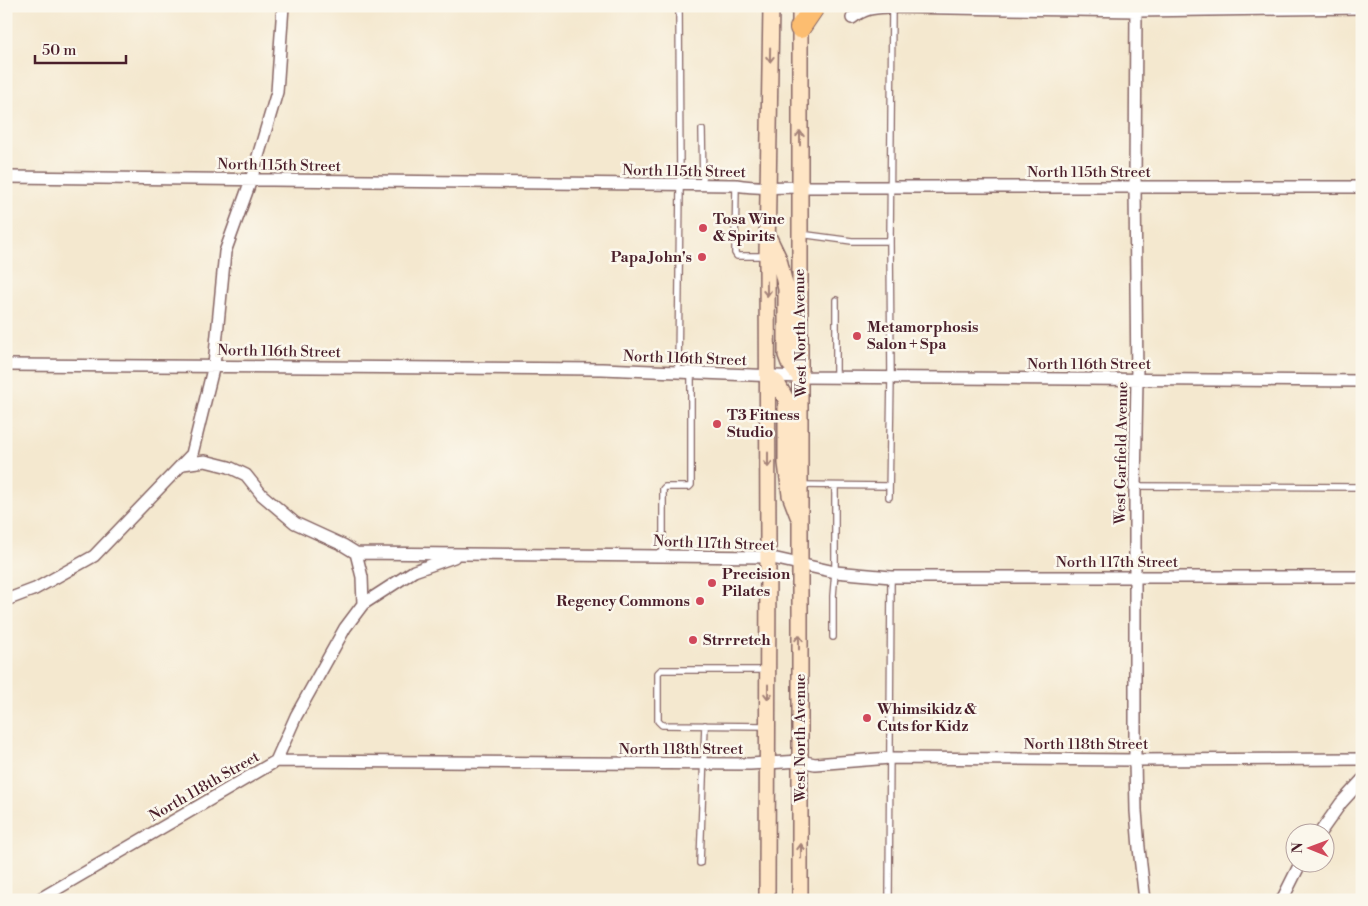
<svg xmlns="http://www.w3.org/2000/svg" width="1368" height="906" font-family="'Libre Bodoni',serif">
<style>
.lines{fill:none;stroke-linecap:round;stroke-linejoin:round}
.service-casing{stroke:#866564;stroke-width:8}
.minor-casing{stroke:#866564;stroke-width:14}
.secondary-casing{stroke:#866564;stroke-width:18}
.motorway-casing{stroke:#866564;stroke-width:22}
.service{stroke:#fff;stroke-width:5.5}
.minor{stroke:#fff;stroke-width:11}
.secondary{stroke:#fee5c5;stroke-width:15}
.motorway{stroke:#fcbd6f;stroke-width:20}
.oneway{stroke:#a48278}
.poi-dot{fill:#d1495b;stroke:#fbf7ec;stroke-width:2}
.labels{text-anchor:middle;stroke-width:5;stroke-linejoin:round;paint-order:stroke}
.street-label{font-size:15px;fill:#4a1f2b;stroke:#fbf7ec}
.poi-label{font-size:15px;font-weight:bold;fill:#4a1f2b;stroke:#fbf7ec;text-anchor:start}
</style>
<rect width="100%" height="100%" fill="#fbf7ec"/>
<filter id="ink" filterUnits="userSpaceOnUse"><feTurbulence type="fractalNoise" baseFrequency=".02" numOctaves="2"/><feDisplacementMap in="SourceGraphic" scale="10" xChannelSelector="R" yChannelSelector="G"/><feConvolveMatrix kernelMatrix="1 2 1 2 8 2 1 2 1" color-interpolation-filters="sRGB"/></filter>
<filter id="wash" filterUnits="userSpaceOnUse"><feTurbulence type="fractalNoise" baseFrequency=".0096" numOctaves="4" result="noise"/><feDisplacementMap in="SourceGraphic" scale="20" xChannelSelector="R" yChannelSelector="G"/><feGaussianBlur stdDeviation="1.12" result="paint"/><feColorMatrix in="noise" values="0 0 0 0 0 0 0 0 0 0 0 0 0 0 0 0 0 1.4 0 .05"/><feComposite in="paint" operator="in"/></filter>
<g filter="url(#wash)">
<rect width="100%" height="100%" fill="#f4e8cf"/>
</g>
<g filter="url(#ink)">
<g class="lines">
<g class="service-casing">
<path id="service" d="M702,130L703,185
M736,185L735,253L737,256H766
M800,234L852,241H890
M678,372L680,185L679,6
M836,377V300
M800,485L889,486
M1135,486L1362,487
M889,497L891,378L890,241L892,7
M663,556V489L665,487H689L691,485V373
M833,637V596L835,572V486
M765,726L662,725L658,721V673L661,670H766
M700,863L705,725
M889,900L891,577"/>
</g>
<g class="minor-casing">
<path id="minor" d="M1136,6L1135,187L1137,380L1135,486V760L1136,811L1139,848L1145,900
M852,18C867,7 874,8 892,7L1136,11L1362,8
M6,177L736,185C757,189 778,187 799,187H1362
M6,365L602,369L800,377L1362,381
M183,464L205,461L229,467L246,475L262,495L295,523L343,545L356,553L768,557L835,572L891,577H1362
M356,553L362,577L363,604
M6,600L35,589L94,556L192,454L214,365L225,252L251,180L277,92L283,6
M276,761L296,716L345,628L363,604L414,571L454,557
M1319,834L1341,803L1362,780
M38,900L276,761L750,764L800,761L815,764L890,758L1135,760L1362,759
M1282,900L1300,864"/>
</g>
<g class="secondary-casing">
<path id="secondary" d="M800,6V900
M768,236L779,259L786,289V355L789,363L800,377
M768,376L777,383L786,399V463L790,495L798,516
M767,900L768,545L767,256L771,6"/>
</g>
<g class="motorway-casing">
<path id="motorway" d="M800,28L815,6"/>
</g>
<use href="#service" class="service"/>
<use href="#minor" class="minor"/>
<use href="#secondary" class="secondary"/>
<use href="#motorway" class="motorway"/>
</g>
<defs><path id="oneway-shaft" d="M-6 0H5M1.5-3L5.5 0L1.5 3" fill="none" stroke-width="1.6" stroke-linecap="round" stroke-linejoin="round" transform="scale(1.25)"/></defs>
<g class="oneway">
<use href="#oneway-shaft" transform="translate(770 55) rotate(91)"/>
<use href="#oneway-shaft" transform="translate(800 138) rotate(-90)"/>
<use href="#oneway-shaft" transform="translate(767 289) rotate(89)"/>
<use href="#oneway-shaft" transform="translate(768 460) rotate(90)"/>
<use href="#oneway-shaft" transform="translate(799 642) rotate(-90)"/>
<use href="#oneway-shaft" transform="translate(768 692) rotate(90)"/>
<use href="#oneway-shaft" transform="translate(801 851) rotate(-90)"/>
</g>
</g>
<g class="poi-dot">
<circle cx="703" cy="228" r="5"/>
<circle cx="702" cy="257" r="5"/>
<circle cx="857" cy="336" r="5"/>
<circle cx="717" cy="424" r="5"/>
<circle cx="712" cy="583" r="5"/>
<circle cx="700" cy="601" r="5"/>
<circle cx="693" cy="640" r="5"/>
<circle cx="867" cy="718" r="5"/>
</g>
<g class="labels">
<g class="street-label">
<text transform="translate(279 165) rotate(1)" y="5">North 115th Street</text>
<text transform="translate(684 171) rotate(1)" y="5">North 115th Street</text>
<text x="1089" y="177">North 115th Street</text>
<text transform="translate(800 333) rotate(-91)" y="5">West North Avenue</text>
<text transform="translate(279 351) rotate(1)" y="5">North 116th Street</text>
<text transform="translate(685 358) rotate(2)" y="5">North 116th Street</text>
<text x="1089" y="369">North 116th Street</text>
<text transform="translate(1121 453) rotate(-89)" y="5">West Garfield Avenue</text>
<text transform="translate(714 543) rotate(2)" y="5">North 117th Street</text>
<text x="1117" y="567">North 117th Street</text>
<text transform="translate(800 738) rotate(-90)" y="5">West North Avenue</text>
<text x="1086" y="749">North 118th Street</text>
<text x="681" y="754">North 118th Street</text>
<text transform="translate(204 786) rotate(-30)" y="5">North 118th Street</text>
</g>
<g class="poi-label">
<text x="713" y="224">Tosa Wine<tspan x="713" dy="17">&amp; Spirits</tspan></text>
<text x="692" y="262" text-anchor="end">Papa John's</text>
<text x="867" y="332">Metamorphosis<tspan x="867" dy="17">Salon + Spa</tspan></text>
<text x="727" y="420">T3 Fitness<tspan x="727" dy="17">Studio</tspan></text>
<text x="722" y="579">Precision<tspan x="722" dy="17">Pilates</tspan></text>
<text x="690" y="606" text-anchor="end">Regency Commons</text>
<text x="703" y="645">Strrretch</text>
<text x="877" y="714">Whimsikidz &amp;<tspan x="877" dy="17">Cuts for Kidz</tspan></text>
</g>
</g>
<rect width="1368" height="906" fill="none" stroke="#fbf7ec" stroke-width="25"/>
<g transform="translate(1310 848) rotate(271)"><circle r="24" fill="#fbf7ec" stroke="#b4a19f"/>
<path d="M0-4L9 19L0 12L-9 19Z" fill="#d1495b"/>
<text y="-8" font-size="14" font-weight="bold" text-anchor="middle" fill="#4a1f2b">N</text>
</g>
<path d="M35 55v8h91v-8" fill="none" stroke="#4a1f2b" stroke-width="2.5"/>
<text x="42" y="55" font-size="15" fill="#4a1f2b" stroke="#fbf7ec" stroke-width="4" paint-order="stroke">50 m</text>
</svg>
